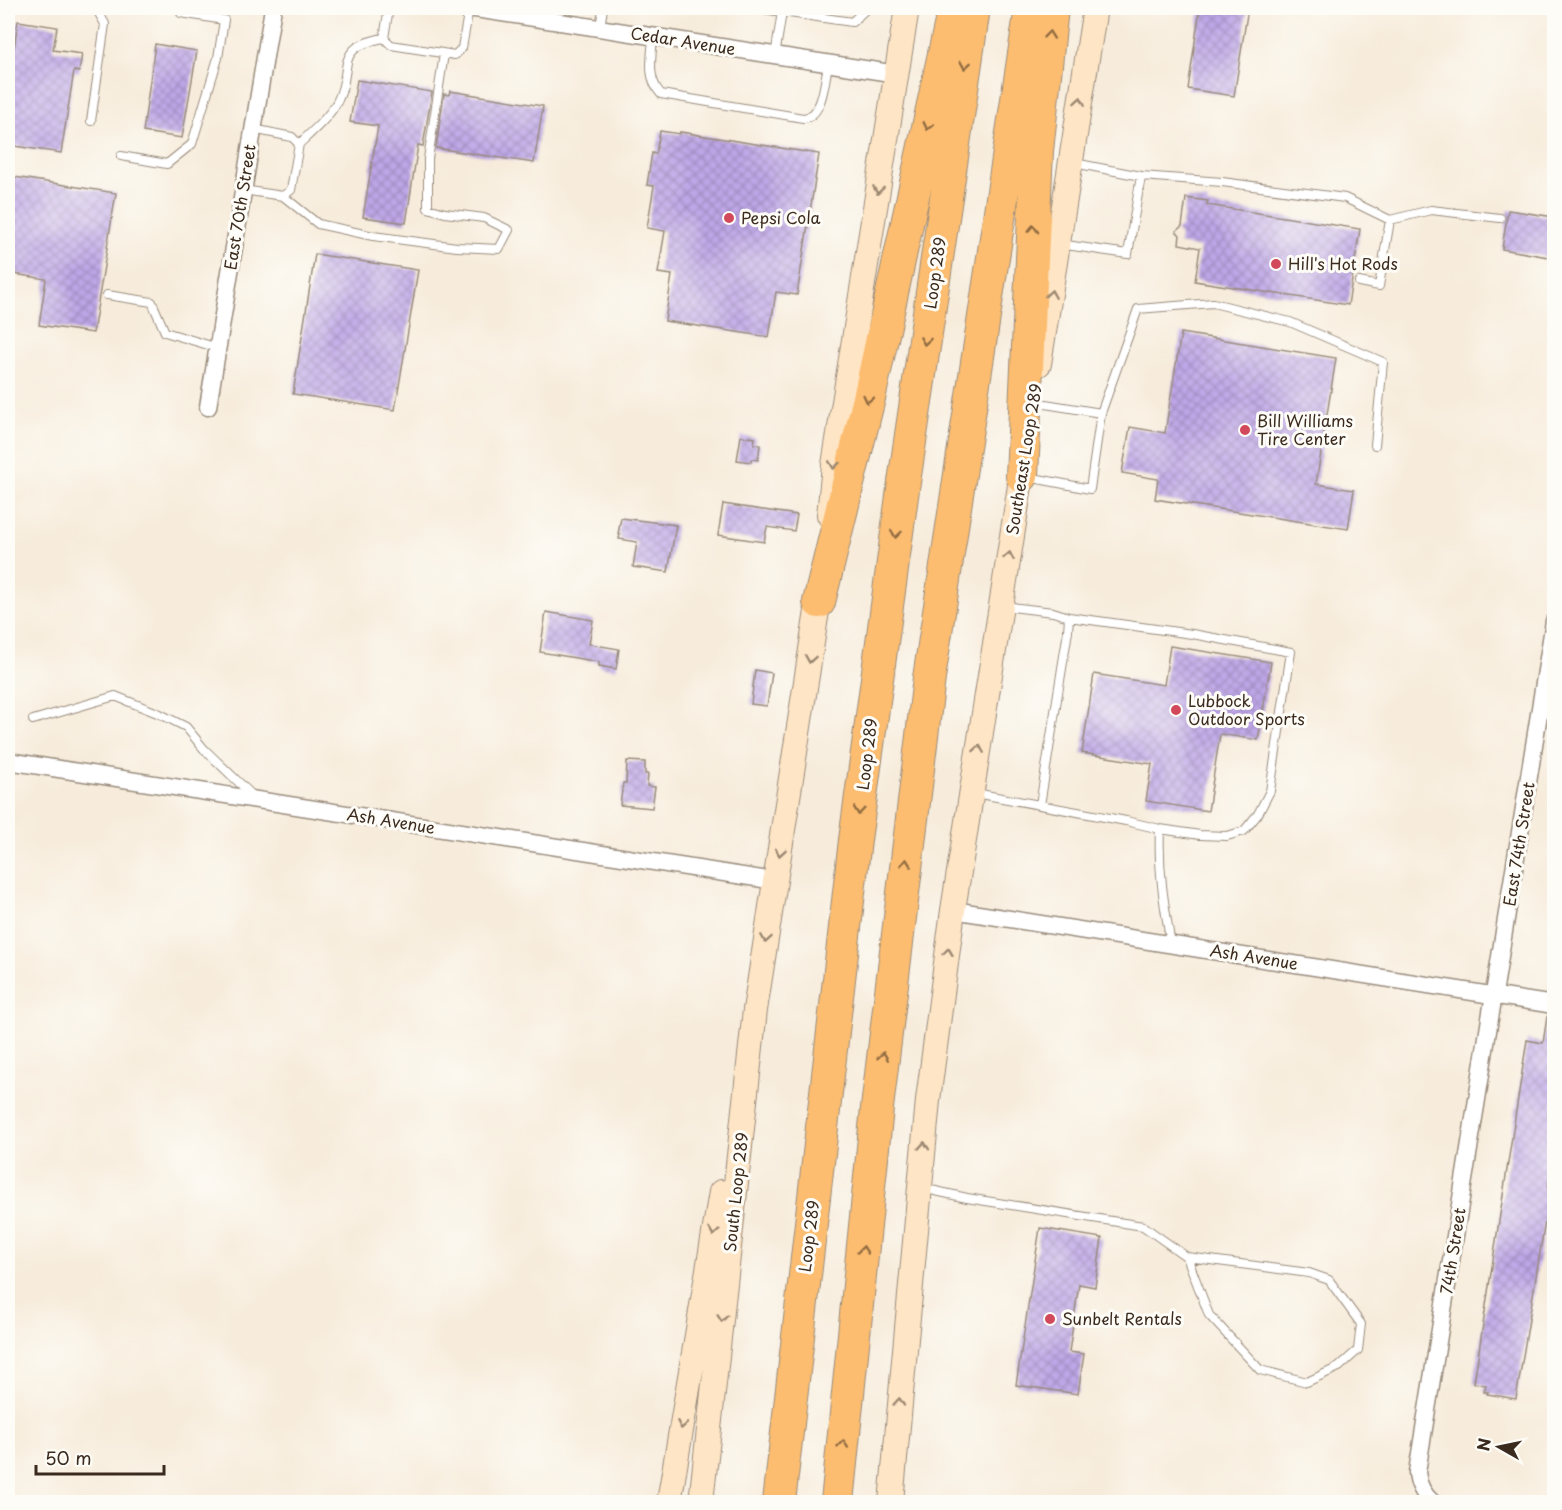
<svg xmlns="http://www.w3.org/2000/svg" width="1562" height="1510" font-family="'Playpen Sans',sans-serif">
<style>
.building{fill:url(#building-cross-hatch)}
.lines{fill:none;stroke-linecap:round;stroke-linejoin:round}
.service-casing{stroke:#998b7c;stroke-width:10}
.minor-casing{stroke:#998b7c;stroke-width:19}
.secondary-casing{stroke:#998b7c;stroke-width:26}
.motorway-casing{stroke:#998b7c;stroke-width:34}
.service{stroke:#fff;stroke-width:8}
.minor{stroke:#fff;stroke-width:16}
.secondary{stroke:#fee5c5;stroke-width:24}
.motorway{stroke:#fcbd6f;stroke-width:32}
.oneway{stroke:#926c42}
.oneway2{stroke:#9c8872}
.poi-dot{fill:#d1495b;stroke:#fdfcf7;stroke-width:2}
.labels{text-anchor:middle;stroke-width:6;stroke-linejoin:round;paint-order:stroke}
.street-label{font-size:16px;fill:#3b2a1e;stroke:#fdfcf7}
.poi-label{font-size:16px;fill:#3b2a1e;stroke:#fdfcf7;text-anchor:start}
</style>
<defs>
<pattern id="building-cross-hatch" width="8" height="8" patternUnits="userSpaceOnUse" patternTransform="scale(1.5)"><rect width="8" height="8" fill="#bfa7e8"/><path d="M0 0l8 8M0 8l8-8" fill="none" stroke="#9c88bb"/></pattern>
</defs>
<rect width="100%" height="100%" fill="#fdfcf7"/>
<filter id="ink" filterUnits="userSpaceOnUse"><feTurbulence type="fractalNoise" baseFrequency=".0167" numOctaves="2"/><feDisplacementMap in="SourceGraphic" scale="12" xChannelSelector="R" yChannelSelector="G"/><feConvolveMatrix kernelMatrix="1 2 1 2 8 2 1 2 1" color-interpolation-filters="sRGB"/></filter>
<filter id="wash" filterUnits="userSpaceOnUse"><feTurbulence type="fractalNoise" baseFrequency=".008" numOctaves="4" result="noise"/><feDisplacementMap in="SourceGraphic" scale="24" xChannelSelector="R" yChannelSelector="G"/><feGaussianBlur stdDeviation="1.35" result="paint"/><feColorMatrix in="noise" values="0 0 0 0 0 0 0 0 0 0 0 0 0 0 0 0 0 1.4 0 .05"/><feComposite in="paint" operator="in"/></filter>
<g filter="url(#wash)">
<rect width="100%" height="100%" fill="#f7ecdb"/>
<g id="blocks">
<path class="building" d="M1200,8H1248L1234,96L1188,89Z
M18,21L57,27L53,50L82,54L79,72L74,71L61,153L8,145V89Z
M155,44L197,51L182,138L143,132Z
M357,80L432,92L423,146L418,145L406,223L363,217L378,126L350,122Z
M450,91L543,106L534,163L436,148L444,94L449,95Z
M660,131L680,134V132L819,154L797,295L776,292L769,337L665,321L672,275L658,273L665,231L647,228L654,186L647,185L652,153L656,154Z
M8,176L116,193L93,333L39,325L46,279L8,273Z
M1186,198L1208,201L1207,205L1360,229L1348,305L1195,281L1200,248L1179,244L1180,235L1176,231L1182,226Z
M1508,210L1554,217V258L1502,249Z
M315,254L418,270L395,410L293,394Z
M1181,333L1336,358L1316,484L1354,490L1348,529L1155,499L1158,479L1122,473L1130,427L1165,433Z
M741,436L755,438L754,444L760,445L758,460L752,459L751,462L737,460Z
M723,504L797,515L794,531L767,527L764,542L718,535Z
M621,518L676,525L668,572L633,567L637,542L619,539L620,534H618Z
M546,612L593,620L589,644L619,649L616,669L599,666V662L540,652Z
M1170,646L1271,662L1258,740L1220,734L1208,811L1146,801L1152,764L1082,753L1094,674L1164,685Z
M755,670L772,673L767,706L751,704Z
M627,761L645,762V774H648L647,786L655,787L652,808L620,805L623,783H626Z
M1547,1017H1554V1151H1553L1548,1191H1550L1516,1399L1487,1394L1488,1392H1484L1486,1385L1474,1383L1527,1040L1543,1043Z
M1040,1228L1102,1238L1095,1287L1079,1284L1069,1352L1084,1354L1078,1394L1016,1385Z"/>
</g>
</g>
<g filter="url(#ink)">
<use href="#blocks" fill-opacity="0" stroke="#998b7c" stroke-width="1.5"/>
<g class="lines">
<g class="service-casing">
<path id="service" d="M389,8L384,38L391,45L455,55L462,48L469,8
M757,8L782,12L775,56
M782,12L852,22L867,8
M600,28L603,8
M653,37C652,57 646,78 661,94L803,118C823,118 825,79 828,64
M91,121L105,24L96,8
M299,144C313,131 328,118 337,102C355,68 331,48 384,38
M121,156L167,164L192,144L218,58L224,20L181,13V8
M1141,176L1222,182L1345,198L1390,220L1431,210L1500,218
M243,190L283,196L291,190L299,144L292,137L253,129
M283,196L318,224L373,236L457,247L499,249L509,230L484,218L445,213L428,208V159L444,54
M1059,244L1128,254L1141,176L1074,163
M1359,282L1379,286L1390,220
M107,295L152,302L165,332L218,348
M1101,413L1138,309L1213,303L1290,322L1383,362L1375,445
M1028,477L1090,489L1101,413L1033,402
M1003,606L1053,612L1069,617L1068,631L1040,805
M1069,617L1192,634L1291,652L1270,791L1258,814L1244,831L1227,836L1200,835L1160,829
M33,720L115,696L160,714L186,727L204,749L254,797
M975,793L1126,821L1160,829C1158,868 1164,905 1171,944
M922,1188L967,1198L1143,1226L1187,1257L1209,1315L1260,1370L1307,1382L1339,1367L1358,1350L1361,1324L1329,1280L1309,1273L1187,1257"/>
</g>
<g class="minor-casing">
<path id="minor" d="M469,8L897,74
M208,407L273,8
M8,761L775,881
M953,910L1554,1005
M1432,1502C1423,1494 1418,1485 1417,1472L1554,621"/>
</g>
<g class="secondary-casing">
<path id="secondary" d="M1039,364L1095,8
M829,515L834,465L907,8
M669,1502L721,1192
M701,1502L755,1010L821,585
M891,1502L928,1100L953,910L1024,460"/>
</g>
<g class="motorway-casing">
<path id="motorway" d="M1022,476L1037,151L1052,8
M819,602L870,394L954,8
M779,1502L855,840L902,496L974,8
M837,1502L877,1108L929,678L1031,8"/>
</g>
<use href="#service" class="service"/>
<use href="#minor" class="minor"/>
<use href="#secondary" class="secondary"/>
<use href="#motorway" class="motorway"/>
</g>
<defs><path id="oneway-chevron" d="M-2-3.5L2.5 0L-2 3.5" fill="none" stroke-width="1.6" stroke-linecap="round" stroke-linejoin="round" transform="scale(1.5)"/></defs>
<g class="oneway">
<use href="#oneway-chevron" transform="translate(1049 35) rotate(-84)"/>
<use href="#oneway-chevron" transform="translate(965 65) rotate(99)"/>
<use href="#oneway-chevron" transform="translate(928 126) rotate(102)"/>
<use href="#oneway-chevron" transform="translate(1033 229) rotate(-88)"/>
<use href="#oneway-chevron" transform="translate(925 341) rotate(99)"/>
<use href="#oneway-chevron" transform="translate(868 399) rotate(103)"/>
<use href="#oneway-chevron" transform="translate(896 534) rotate(98)"/>
<use href="#oneway-chevron" transform="translate(859 811) rotate(97)"/>
<use href="#oneway-chevron" transform="translate(906 863) rotate(-84)"/>
<use href="#oneway-chevron" transform="translate(883 1056) rotate(-83)"/>
<use href="#oneway-chevron" transform="translate(863 1250) rotate(-84)"/>
<use href="#oneway-chevron" transform="translate(843 1444) rotate(-84)"/>
</g>
<g class="oneway2">
<use href="#oneway-chevron" transform="translate(1080 101) rotate(-81)"/>
<use href="#oneway-chevron" transform="translate(878 190) rotate(99)"/>
<use href="#oneway-chevron" transform="translate(1051 294) rotate(-81)"/>
<use href="#oneway-chevron" transform="translate(834 465) rotate(97)"/>
<use href="#oneway-chevron" transform="translate(1009 556) rotate(-80)"/>
<use href="#oneway-chevron" transform="translate(810 659) rotate(99)"/>
<use href="#oneway-chevron" transform="translate(979 749) rotate(-81)"/>
<use href="#oneway-chevron" transform="translate(780 852) rotate(99)"/>
<use href="#oneway-chevron" transform="translate(766 939) rotate(99)"/>
<use href="#oneway-chevron" transform="translate(948 952) rotate(-82)"/>
<use href="#oneway-chevron" transform="translate(924 1146) rotate(-86)"/>
<use href="#oneway-chevron" transform="translate(714 1232) rotate(99)"/>
<use href="#oneway-chevron" transform="translate(722 1318) rotate(96)"/>
<use href="#oneway-chevron" transform="translate(899 1402) rotate(-85)"/>
<use href="#oneway-chevron" transform="translate(682 1425) rotate(100)"/>
</g>
</g>
<g class="poi-dot">
<circle cx="729" cy="218" r="6"/>
<circle cx="1276" cy="264" r="6"/>
<circle cx="1245" cy="430" r="6"/>
<circle cx="1176" cy="710" r="6"/>
<circle cx="1050" cy="1319" r="6"/>
</g>
<g class="labels">
<g class="street-label">
<text transform="translate(683 41) rotate(9)" y="6">Cedar Avenue</text>
<text transform="translate(240 207) rotate(-81)" y="6">East 70th Street</text>
<text transform="translate(935 273) rotate(-82)" y="6">Loop 289</text>
<text transform="translate(1024 459) rotate(-81)" y="6">Southeast Loop 289</text>
<text transform="translate(867 754) rotate(-83)" y="6">Loop 289</text>
<text transform="translate(391 821) rotate(9)" y="6">Ash Avenue</text>
<text transform="translate(1519 844) rotate(-81)" y="6">East 74th Street</text>
<text transform="translate(1254 957) rotate(9)" y="6">Ash Avenue</text>
<text transform="translate(736 1192) rotate(-84)" y="6">South Loop 289</text>
<text transform="translate(809 1236) rotate(-83)" y="6">Loop 289</text>
<text transform="translate(1453 1251) rotate(-81)" y="6">74th Street</text>
</g>
<g class="poi-label">
<text x="741" y="224">Pepsi Cola</text>
<text x="1288" y="270">Hill's Hot Rods</text>
<text x="1257" y="427">Bill Williams<tspan x="1257" dy="18">Tire Center</tspan></text>
<text x="1188" y="707">Lubbock<tspan x="1188" dy="18">Outdoor Sports</tspan></text>
<text x="1062" y="1325">Sunbelt Rentals</text>
</g>
</g>
<rect width="1562" height="1510" fill="none" stroke="#fdfcf7" stroke-width="30"/>
<g transform="translate(1499 1447) rotate(279)" stroke="#fdfcf7" stroke-width="4.5" paint-order="stroke">
<path d="M0-4.5L10 22L0 15L-10 22Z" fill="#3b2a1e"/>
<text y="-9" font-size="16" font-weight="bold" text-anchor="middle" fill="#3b2a1e">N</text>
</g>
<path d="M36 1465v9h128v-9" fill="none" stroke="#3b2a1e" stroke-width="3"/>
<text x="45" y="1465" font-size="18" fill="#3b2a1e" stroke="#fdfcf7" stroke-width="4.5" paint-order="stroke">50 m</text>
</svg>
